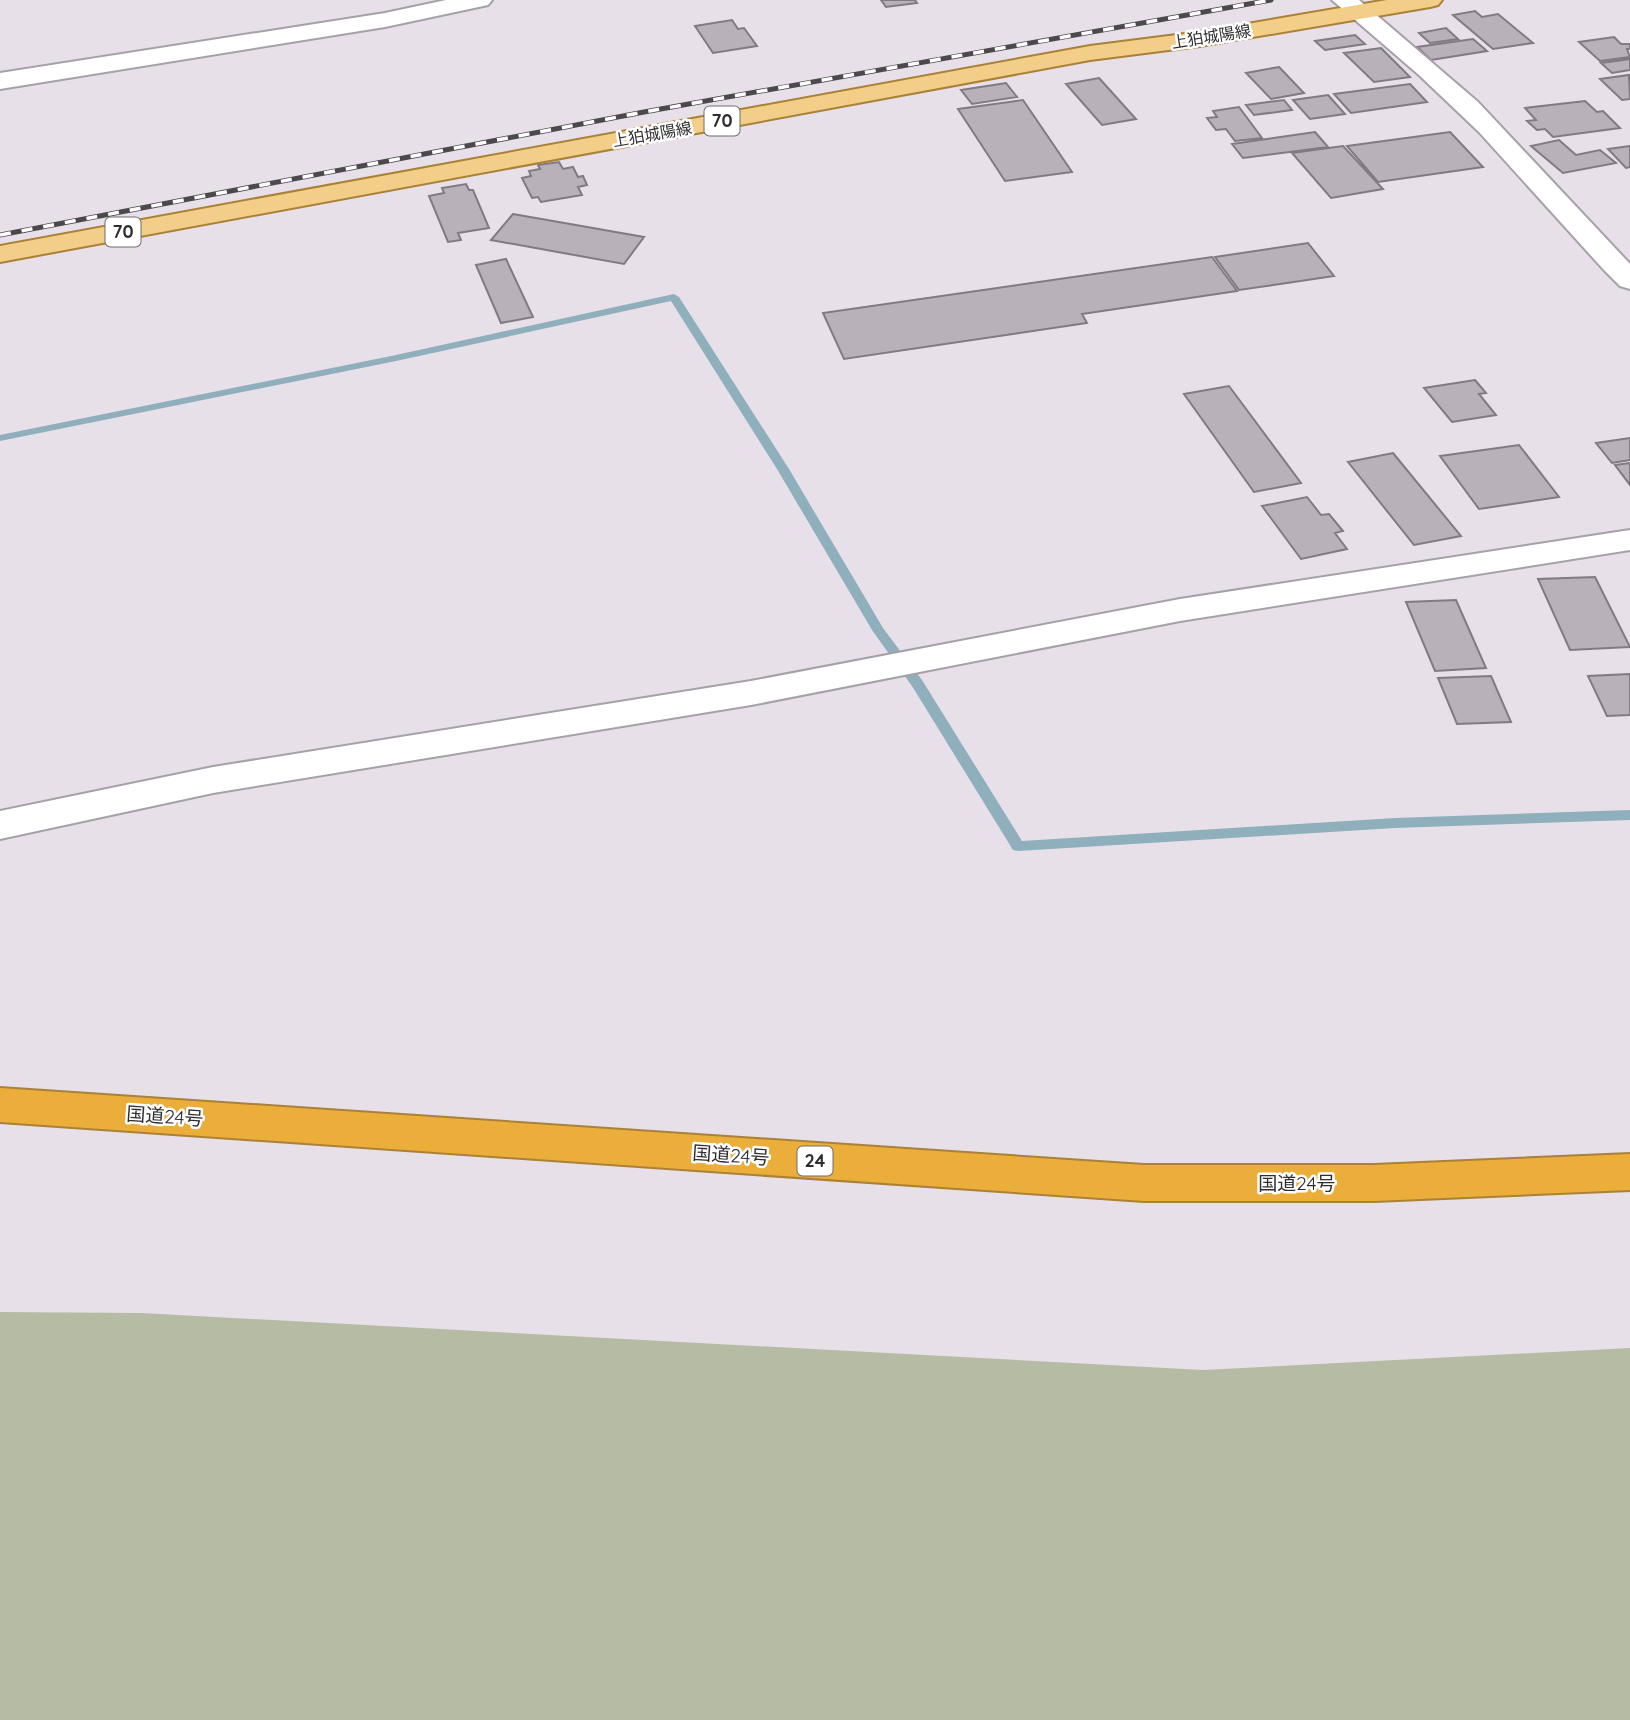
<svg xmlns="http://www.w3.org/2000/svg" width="1630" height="1720" font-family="Quicksand,'Noto Sans JP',sans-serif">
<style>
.green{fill:#b6bba3}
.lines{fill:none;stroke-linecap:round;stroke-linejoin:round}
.stream{fill:#8fafbd;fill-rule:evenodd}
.building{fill:#b8b1ba;stroke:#817a83;stroke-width:2}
.minor-casing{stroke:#a6a0a8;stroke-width:4}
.major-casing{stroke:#aa8137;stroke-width:4}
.highway-casing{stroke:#aa8137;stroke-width:4}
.minor{fill:#fff;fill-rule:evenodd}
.major{fill:#f3ce89;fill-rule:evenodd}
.highway{fill:#ebae3a;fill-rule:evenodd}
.rail-casing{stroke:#4c484c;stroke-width:5}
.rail{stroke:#fff;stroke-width:3.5;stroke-dasharray:11;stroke-linecap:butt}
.labels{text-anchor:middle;stroke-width:5;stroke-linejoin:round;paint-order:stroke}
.far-street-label{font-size:16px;fill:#312e31;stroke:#fff}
.shield{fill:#fff;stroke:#6f6d6f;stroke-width:2}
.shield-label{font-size:18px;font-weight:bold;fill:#312e31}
.street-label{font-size:19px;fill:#312e31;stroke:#fff}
</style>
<rect width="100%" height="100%" fill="#e7e0e9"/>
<path class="green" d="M0,1312L141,1313L1203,1370L1630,1348V1720H0Z"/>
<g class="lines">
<path class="stream" d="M674,294L679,297L789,469L883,628L922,680L1022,841L1395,818L1630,810V820L1395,828L1018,851L1013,850L912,686L872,630L777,469L671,301L396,361L0,441V435L396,355Z"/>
</g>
<path class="building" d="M881,0H915L917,3L886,7Z
M1475,11L1482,17L1498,14L1533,43L1493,49L1453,15Z
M732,20L738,29L744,28L757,46L713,53L695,26Z
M1446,28L1458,39L1430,43L1419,33Z
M1355,35L1365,44L1325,50L1315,41Z
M1614,37L1621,44H1630V49H1627L1630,57L1600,61L1579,42Z
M1473,39L1487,51L1431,60L1417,47Z
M1381,48L1410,77L1374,82L1344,53Z
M1630,59V70L1612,73L1601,63Z
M1279,67L1304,93L1271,99L1246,73Z
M1629,75L1630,99L1622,100L1600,79Z
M1099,78L1136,119L1102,125L1066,84Z
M1006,83L1017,97L972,104L961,90Z
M1410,84L1427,102L1351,113L1334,94Z
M1328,95L1345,114L1310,119L1293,100Z
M1023,100L1072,172L1005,181L958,109Z
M1284,100L1292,110L1254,115L1246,105Z
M1585,101L1597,112L1603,111L1620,128L1553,137L1545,129L1537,130L1527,121L1536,120L1525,108Z
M1239,107L1262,138L1235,141L1226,129L1216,130L1207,118L1217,117L1213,111Z
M1315,132L1328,147L1243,158L1232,144Z
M1450,132L1483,167L1378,182L1347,146Z
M1559,140L1576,155L1600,150L1616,163L1563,173L1531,146Z
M1343,146L1383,189L1331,198L1292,153Z
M1630,146V167L1626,168L1608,149Z
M559,162L563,169L573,167L578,177L583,176L587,185L578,187L582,195L541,202L538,197L532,198L522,178L531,176L529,171L540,169L538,165Z
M466,184L469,190H473L489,228L458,233L461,240L448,242L429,196L444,193L442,188Z
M513,214L644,237L624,264L491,240Z
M1308,243L1334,276L1239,290L1215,257Z
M1212,257L1237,291L1082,314L1087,323L844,359L823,313Z
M506,259L533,317L501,323L476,265Z
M1475,380L1486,393L1479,394L1496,415L1452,422L1424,388Z
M1229,386L1301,483L1254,492L1184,394Z
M1630,438V460L1612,463L1596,443Z
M1519,445L1559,497L1479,509L1440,456Z
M1393,453L1461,536L1414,545L1348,462Z
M1630,463V485L1615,465Z
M1307,497L1321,515L1329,514L1343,531L1335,533L1347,549L1301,559L1262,506Z
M1595,577L1630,647L1570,650L1538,579Z
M1456,600L1486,668L1435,671L1406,602Z
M1630,674V715L1607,716L1588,676Z
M1491,676L1511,722L1457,724L1438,678Z"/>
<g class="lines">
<g class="minor-casing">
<path id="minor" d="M446,0H492L488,5L385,27L0,89V73L385,13Z
M1332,0H1359L1478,102L1630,264V289L1620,286L1604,270L1479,132L1419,75Z
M1630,530V550L1180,621L751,705L213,793L0,839V811L213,767L751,681L1180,599Z"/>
</g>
<g class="major-casing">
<path id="major" d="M1387,0H1442L1438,5L1430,7L1200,46L1090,60L0,262V246L1090,46L1200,32Z"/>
</g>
<g class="highway-casing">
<path id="highway" d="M0,1088L1144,1165H1374L1630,1154V1190L1374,1201H1144L0,1122Z"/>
</g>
<use href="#minor" class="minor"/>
<use href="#major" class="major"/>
<use href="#highway" class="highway"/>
<g class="rail-casing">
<path id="rail" d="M0,235L644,112L1271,0"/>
</g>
<use href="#rail" class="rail"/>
</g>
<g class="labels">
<g class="far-street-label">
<text transform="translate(1211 36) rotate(-9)" y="6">上狛城陽線</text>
<text transform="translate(652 134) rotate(-10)" y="6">上狛城陽線</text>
</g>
<g class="shield">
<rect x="704.5" y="106.5" width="35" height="29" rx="5"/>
<rect x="105.5" y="217.5" width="35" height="29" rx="5"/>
<rect x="797.5" y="1146.5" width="35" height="29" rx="5"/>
</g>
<g class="shield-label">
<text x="722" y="127">70</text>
<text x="123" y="238">70</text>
<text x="815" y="1167">24</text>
</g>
<g class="street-label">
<text transform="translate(165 1116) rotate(4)" y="7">国道24号</text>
<text transform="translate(731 1155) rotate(4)" y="7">国道24号</text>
<text x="1297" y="1190">国道24号</text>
</g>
</g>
</svg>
